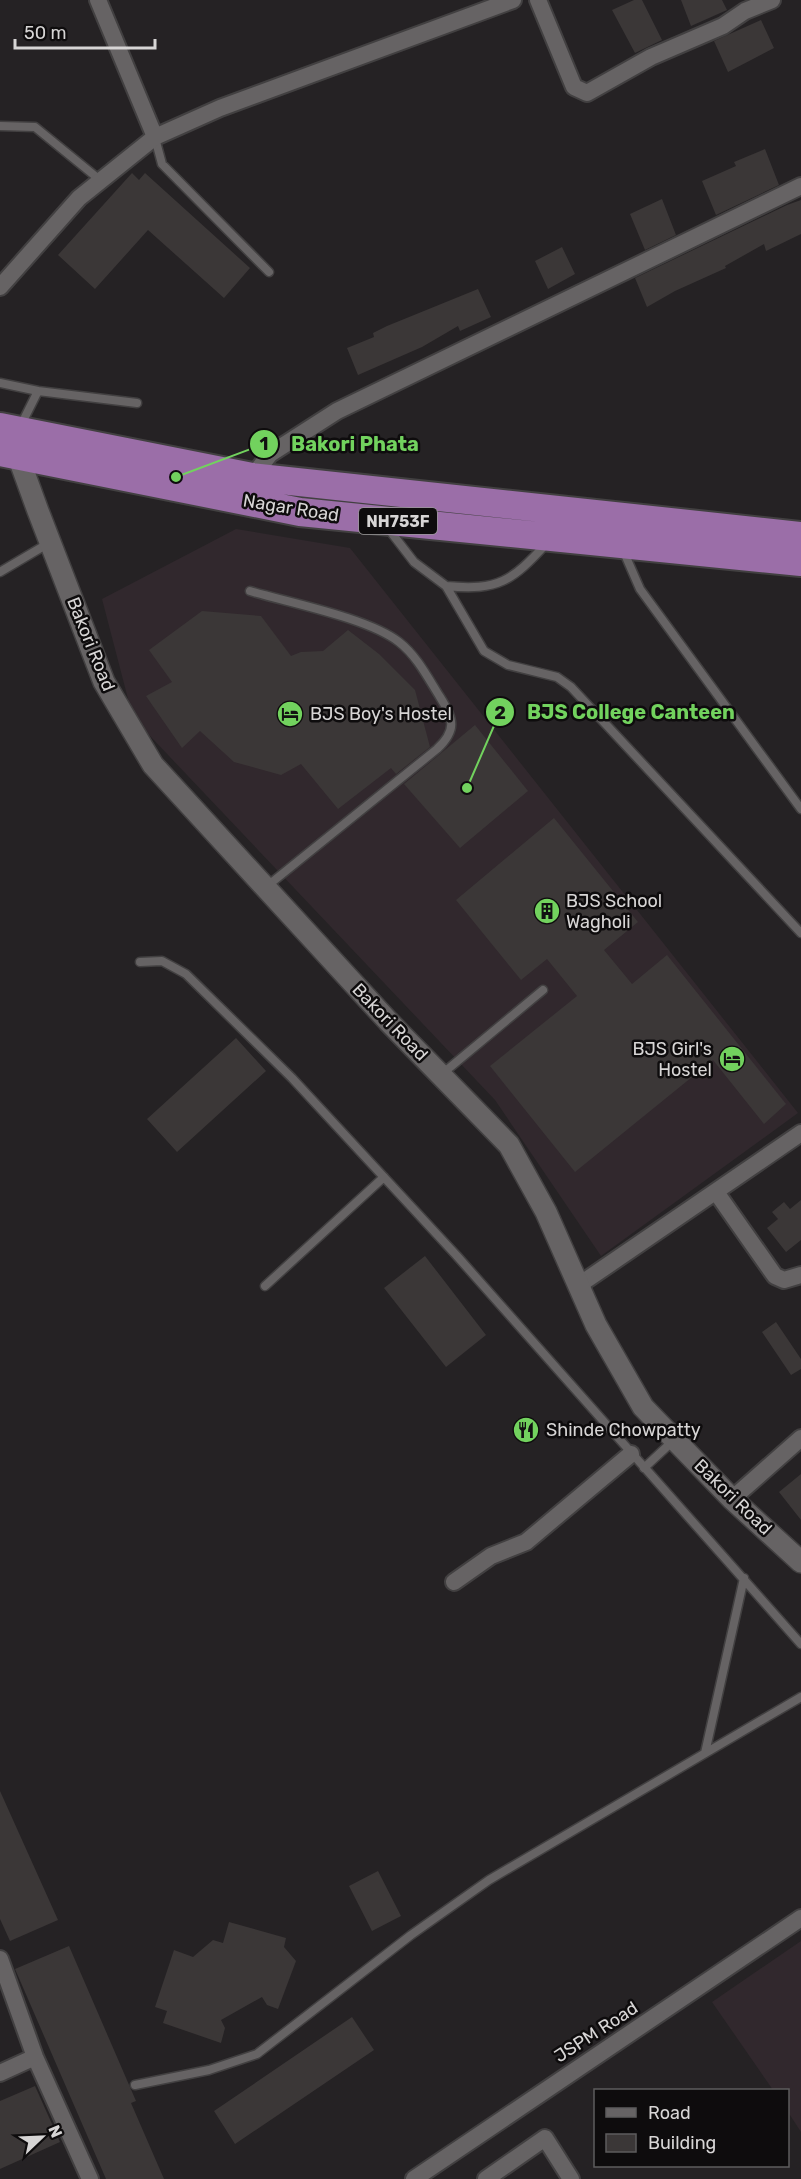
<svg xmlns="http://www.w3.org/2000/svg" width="801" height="2179" font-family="Rubik,sans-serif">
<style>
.built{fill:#31282d}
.building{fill:#3b3737}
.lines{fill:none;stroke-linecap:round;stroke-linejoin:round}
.service-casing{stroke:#424041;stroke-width:11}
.minor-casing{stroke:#424041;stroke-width:20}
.tertiary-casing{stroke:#424041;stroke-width:24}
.trunk-casing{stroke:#424041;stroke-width:32}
.service{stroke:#666364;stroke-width:8}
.minor{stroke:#666364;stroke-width:16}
.tertiary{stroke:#666364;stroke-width:21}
.trunk{stroke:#9b6ea8;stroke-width:28}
.labels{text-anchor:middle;stroke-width:5;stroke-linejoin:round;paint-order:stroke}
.shield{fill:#0e0c0d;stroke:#9b9999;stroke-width:1.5}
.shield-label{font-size:16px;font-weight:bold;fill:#d7d5d5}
.street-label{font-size:18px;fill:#d7d5d5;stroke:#0e0c0d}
.poi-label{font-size:18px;fill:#d7d5d5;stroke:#0e0c0d;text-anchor:start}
.leader{fill:none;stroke:#72d25e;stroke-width:2}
.callout-dot{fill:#72d25e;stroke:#0e0c0d;stroke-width:2}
.mark-label{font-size:18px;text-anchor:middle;font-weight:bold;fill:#111}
.callout-label{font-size:20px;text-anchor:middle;font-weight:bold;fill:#72d25e;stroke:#0e0c0d;stroke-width:5;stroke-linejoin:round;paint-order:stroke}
</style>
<rect width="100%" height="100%" fill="#252224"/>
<path class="built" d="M236,529L350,548L798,1113L601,1256L495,1100L133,718L102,599Z
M801,1941V2132L788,2112V2090H773L712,2002Z"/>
<path class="building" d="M634,0H642L662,40L635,53L612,10Z
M681,0H722L727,10L691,26Z
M761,20L774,48L728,72L714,41Z
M765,149L779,185L716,215L702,181L736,166L734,162Z
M132,173L139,180L145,173L250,268L224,298L148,230L95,289L58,255Z
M662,199L676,235L645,250L630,214Z
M801,200V234L766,251L764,244L725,266L726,268L675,291L647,307L635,278L787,205Z
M562,247L575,274L548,289L535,261Z
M478,289L491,317L460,331L458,326L422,347L358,375L347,348L374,337L373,333L387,326Z
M202,611L261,616L291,656L301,652L323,651L348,630L379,654L415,690L430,747L396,774L391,768L338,809L301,764L281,775L234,762L200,731L182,748L146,696L172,682L149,650Z
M475,725L528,791L460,848L404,784Z
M554,818L638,922L604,950L632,984L667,955L786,1104L764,1124L713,1060L575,1172L490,1066L577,996L547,959L521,980L456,900Z
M236,1038L266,1071L177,1152L147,1119Z
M801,1200V1240L786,1252L767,1228L778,1219L772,1212L784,1202L790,1209Z
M425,1256L486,1335L446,1367L384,1288Z
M776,1322L801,1359V1369L791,1375L762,1332Z
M801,1474V1520L779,1492Z
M0,1791L58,1920L10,1941L0,1919Z
M378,1871L401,1916L372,1931L349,1886Z
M229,1922L286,1938L284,1947L296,1961L278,2009L267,2005L262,1997L221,2020L225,2028L221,2043L163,2023L167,2011L155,2007L174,1950L193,1957L213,1940L223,1943Z
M69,1946L136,2101L131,2103L164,2179H106L15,1969Z
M352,2017L374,2050L235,2144L214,2111Z
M35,2086L60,2142L0,2169V2101Z"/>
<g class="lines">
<g class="service-casing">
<path id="service" d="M0,126L35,127L100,180
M155,138L162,164L269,272
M0,383L38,391
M20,427L38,391L137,403
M387,527L414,562L446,586L484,651L508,665L557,677L571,687L801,933
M623,550L640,589L801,809
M0,572L49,543
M446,586C499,591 512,581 547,543
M250,591C290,603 368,618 399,642C417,656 428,678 440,697C454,719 457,730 437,749L266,887
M140,962L162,961L186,974L292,1078L457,1256L801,1644
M442,1074L543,990
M265,1286L384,1177
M644,1468L674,1440
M705,1753L744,1578
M135,2085L209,2070L257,2054L411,1935L489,1880L801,1697"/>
</g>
<g class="minor-casing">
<path id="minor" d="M98,0L155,137
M538,0L574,87L587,93L651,57L723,26L745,11L772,0
M0,287L79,198L155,137L220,108L513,0
M252,477L270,454L337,411L801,186
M716,1192L775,1276L784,1280L801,1275
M579,1285L801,1133
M732,1499L801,1438
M454,1582L491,1556L526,1542L631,1454
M0,1959L35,2057L90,2179
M0,2073L35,2057
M414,2179L801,1918
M486,2179L545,2138L571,2179"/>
</g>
<g class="tertiary-casing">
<path id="tertiary" d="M18,444V456L38,511L104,682L153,765L388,1021L509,1145L546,1212L596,1325L643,1407L732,1499L801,1562"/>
</g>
<g class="trunk-casing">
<path id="trunk" d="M0,427L252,477L801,536
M0,452L300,512L801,562"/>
</g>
<use href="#service" class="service"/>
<use href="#minor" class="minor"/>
<use href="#tertiary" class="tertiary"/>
<use href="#trunk" class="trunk"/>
</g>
<defs>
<g id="hotel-disc" transform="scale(1.35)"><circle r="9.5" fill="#72d25e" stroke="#0e0c0d"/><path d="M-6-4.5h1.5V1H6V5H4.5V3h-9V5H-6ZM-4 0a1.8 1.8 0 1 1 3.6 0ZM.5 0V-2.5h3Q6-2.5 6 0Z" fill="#111"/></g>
<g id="building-disc" transform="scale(1.35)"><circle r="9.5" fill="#72d25e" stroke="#0e0c0d"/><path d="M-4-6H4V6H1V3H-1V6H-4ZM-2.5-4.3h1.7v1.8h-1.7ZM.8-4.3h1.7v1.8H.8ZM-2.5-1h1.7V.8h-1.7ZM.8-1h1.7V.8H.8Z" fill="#111"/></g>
<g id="restaurant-disc" transform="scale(1.35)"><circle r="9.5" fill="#72d25e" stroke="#0e0c0d"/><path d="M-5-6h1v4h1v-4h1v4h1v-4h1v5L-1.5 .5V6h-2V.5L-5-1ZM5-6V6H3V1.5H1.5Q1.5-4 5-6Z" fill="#111"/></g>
</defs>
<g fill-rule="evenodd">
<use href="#hotel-disc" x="290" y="714"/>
<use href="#building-disc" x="547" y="911"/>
<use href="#hotel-disc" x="732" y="1059"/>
<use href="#restaurant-disc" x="526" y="1430"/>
</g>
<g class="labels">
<rect class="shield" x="359" y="508" width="78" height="26" rx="4.5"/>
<g class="shield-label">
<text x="398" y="527">NH753F</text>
</g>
<g class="street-label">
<text transform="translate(291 508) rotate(9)" y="6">Nagar Road</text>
<text transform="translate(91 644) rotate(68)" y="6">Bakori Road</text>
<text transform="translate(390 1022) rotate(46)" y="6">Bakori Road</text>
<text transform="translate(733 1497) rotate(44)" y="6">Bakori Road</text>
<text transform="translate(596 2032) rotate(-33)" y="6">JSPM Road</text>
</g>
<g class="poi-label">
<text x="310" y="720">BJS Boy's Hostel</text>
<text x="566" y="907">BJS School<tspan x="566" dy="21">Wagholi</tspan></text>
<text x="712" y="1055" text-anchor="end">BJS Girl's<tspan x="712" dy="21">Hostel</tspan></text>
<text x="546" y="1436">Shinde Chowpatty</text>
</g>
</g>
<path class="leader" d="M176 477L264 444M467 788L500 712"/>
<g class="callout-dot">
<circle cx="176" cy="477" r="6"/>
<circle cx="467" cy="788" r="6"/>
<circle cx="264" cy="444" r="15"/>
<circle cx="500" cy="712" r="15"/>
</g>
<g class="mark-label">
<text x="264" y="450">1</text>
<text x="500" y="719">2</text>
</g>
<g class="callout-label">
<text x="355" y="451">Bakori Phata</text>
<text x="631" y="719">BJS College Canteen</text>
</g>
<rect x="594" y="2089" width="195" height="78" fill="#0e0c0d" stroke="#5e5c5d" stroke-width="1.5"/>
<rect x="606" y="2108" width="30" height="9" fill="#666364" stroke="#5e5c5d" stroke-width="1.5"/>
<text x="648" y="2119" font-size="18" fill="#d7d5d5">Road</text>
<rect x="606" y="2134" width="30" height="18" fill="#3b3737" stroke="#5e5c5d" stroke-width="1.5"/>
<text x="648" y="2149" font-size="18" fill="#d7d5d5">Building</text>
<g transform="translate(42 2137) rotate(67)" stroke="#0e0c0d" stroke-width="4.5" paint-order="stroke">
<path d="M0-4.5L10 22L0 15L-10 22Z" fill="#d7d5d5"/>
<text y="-9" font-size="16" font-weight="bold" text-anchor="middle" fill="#d7d5d5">N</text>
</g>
<path d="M15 39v9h140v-9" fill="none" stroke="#d7d5d5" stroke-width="3"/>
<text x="24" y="39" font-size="18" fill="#d7d5d5" stroke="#0e0c0d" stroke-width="4.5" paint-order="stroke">50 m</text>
</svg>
